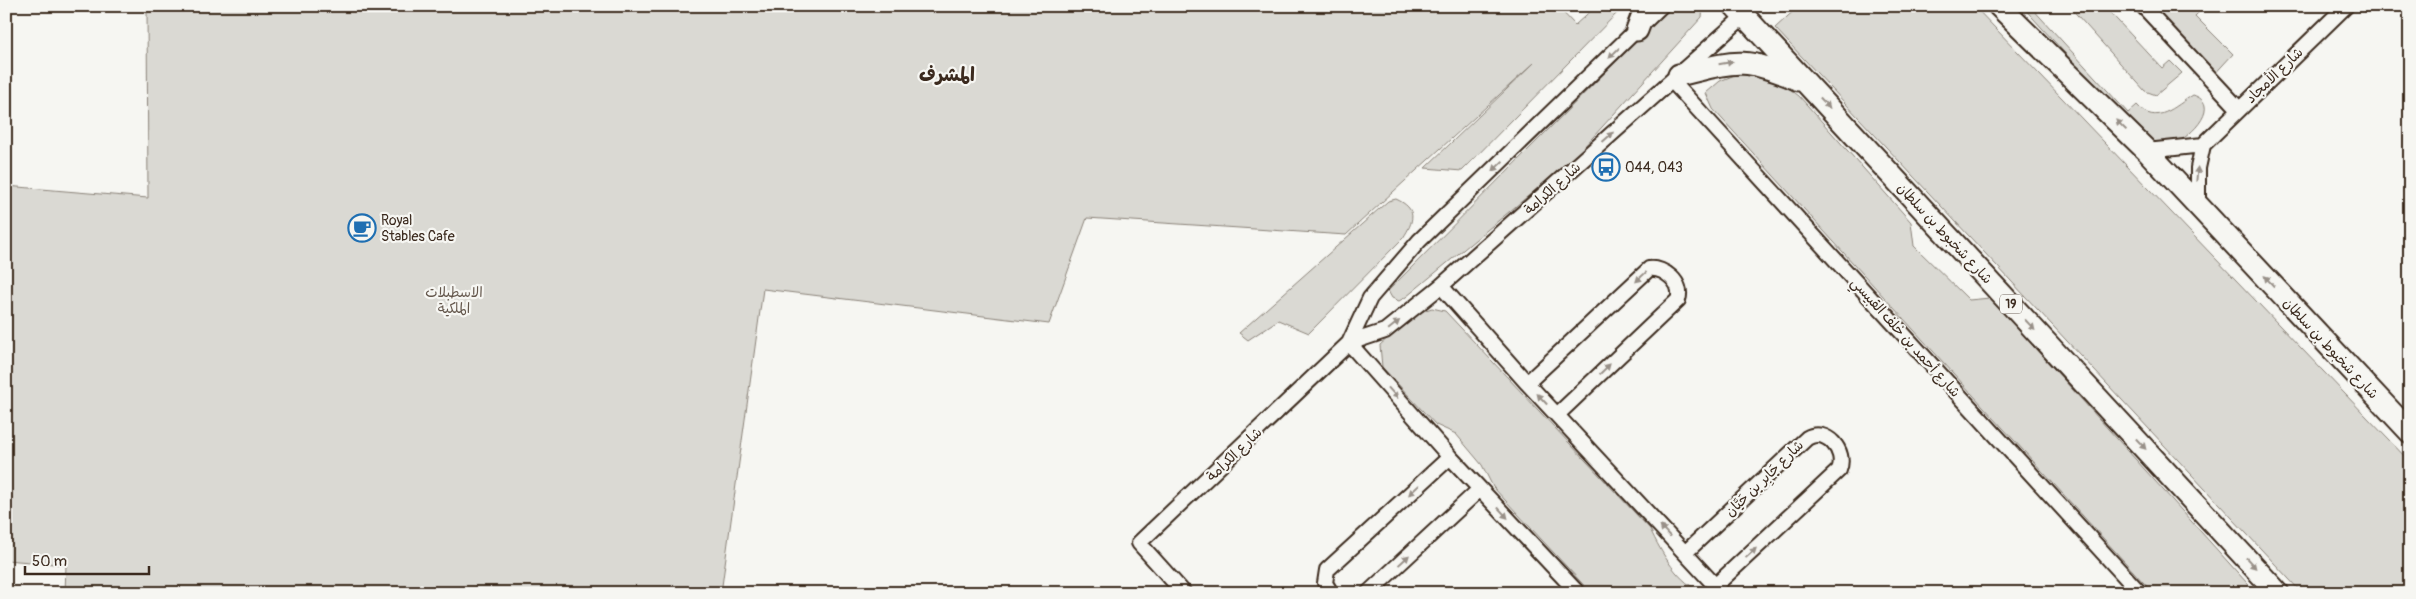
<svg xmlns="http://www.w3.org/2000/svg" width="2416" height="599" font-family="Pangolin,'Playpen Sans Arabic',sans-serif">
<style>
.green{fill:#dad9d3;stroke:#8a8278}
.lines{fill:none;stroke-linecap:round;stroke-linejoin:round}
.minor-casing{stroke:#3b2a1e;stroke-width:18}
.primary-casing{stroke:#3b2a1e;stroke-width:25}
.minor{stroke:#f6f6f2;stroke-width:14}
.primary{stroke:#f6f6f2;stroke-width:21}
.oneway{fill:#989088}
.labels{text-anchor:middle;stroke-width:4.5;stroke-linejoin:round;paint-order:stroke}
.shield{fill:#f6f6f2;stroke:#73675e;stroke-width:1}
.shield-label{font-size:12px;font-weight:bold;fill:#3b2a1e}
.street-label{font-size:14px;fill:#3b2a1e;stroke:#f6f6f2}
.poi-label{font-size:14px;fill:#3b2a1e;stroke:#f6f6f2;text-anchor:start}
.park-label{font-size:14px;fill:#63564b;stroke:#f6f6f2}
.district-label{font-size:19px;font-weight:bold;fill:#3b2a1e;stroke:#f6f6f2}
</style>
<rect width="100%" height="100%" fill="#f6f6f2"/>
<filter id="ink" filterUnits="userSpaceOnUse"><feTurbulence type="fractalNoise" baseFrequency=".02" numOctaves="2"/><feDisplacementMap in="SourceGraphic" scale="10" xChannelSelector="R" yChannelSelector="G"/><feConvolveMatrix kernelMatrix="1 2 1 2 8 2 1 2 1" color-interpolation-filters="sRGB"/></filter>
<g filter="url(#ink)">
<path class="green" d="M147,6H1557L1575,25L1596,6H1624L1462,171L1425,168L1534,63L1346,235L1087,218L1049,324L763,289L721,593H65L66,565L6,560V186L148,198Z
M1671,6H1703L1702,17L1573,159L1406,297L1399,301L1392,298L1388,291Z
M1799,6H1974L2410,462V593H2302L1775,28Z
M2022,6H2030L2128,113L2137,105C2156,127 2175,106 2193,95C2228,106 2179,150 2160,147C2154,146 2147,141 2142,138Z
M2069,6H2104L2162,68L2170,61L2182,73L2156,95L2145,91Z
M2144,6H2199L2202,9L2195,16L2233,54L2211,78Z
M1747,70L1770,74L1799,96L1911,222L1914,246L1969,300L1990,298L2256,593H2153L1713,109L1706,93L1720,81Z
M1396,199C1418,209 1414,221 1403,238L1309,333L1278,320L1248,340L1239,333L1388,201Z
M1432,308L1445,311L1650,529C1662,554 1678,583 1704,593H1591L1493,487L1482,465L1456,434L1436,425L1382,367L1380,345C1395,332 1412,313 1432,308Z"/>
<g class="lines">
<g class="minor-casing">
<path id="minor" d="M2143,6L2239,109
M1672,81L2140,593
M2147,151L2203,145
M2198,204V168L2203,145L2346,6
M1441,286L1527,383L1722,593
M1349,343L1385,331L1441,286L1744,16
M1349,343L1450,457L1578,593
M1527,383L1649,269C1664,267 1684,283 1678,300L1557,415
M1685,553L1807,438C1826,427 1847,451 1839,470L1715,586
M1184,593L1139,543L1349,343L1370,298L1419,241L1661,6
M1331,593L1325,583L1327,570L1450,457
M1368,593L1480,489"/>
</g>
<g class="primary-casing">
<path id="primary" d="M1735,6L2278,593
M1999,6L2147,151L2410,432
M1637,30L1646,6
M1679,75C1736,61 1743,56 1799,80"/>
</g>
<use href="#minor" class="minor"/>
<use href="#primary" class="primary"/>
</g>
<defs><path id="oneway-solid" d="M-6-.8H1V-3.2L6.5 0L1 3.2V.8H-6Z" transform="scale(1.25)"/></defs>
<g class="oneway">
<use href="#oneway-solid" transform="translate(1614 53) rotate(136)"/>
<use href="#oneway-solid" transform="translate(1726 63) rotate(-10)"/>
<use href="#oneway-solid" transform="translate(1825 103) rotate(47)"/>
<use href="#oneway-solid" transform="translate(2121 125) rotate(-136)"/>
<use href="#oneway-solid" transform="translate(1608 137) rotate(-42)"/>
<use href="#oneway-solid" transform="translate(1498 166) rotate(136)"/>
<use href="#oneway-solid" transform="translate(2197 174) rotate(-85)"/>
<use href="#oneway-solid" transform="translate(1641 277) rotate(137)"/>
<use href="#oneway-solid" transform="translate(2269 281) rotate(-133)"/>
<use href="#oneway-solid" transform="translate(1394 325) rotate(-39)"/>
<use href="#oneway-solid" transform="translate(2030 325) rotate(47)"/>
<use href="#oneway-solid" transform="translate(1605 369) rotate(-44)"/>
<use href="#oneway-solid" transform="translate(1393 393) rotate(48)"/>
<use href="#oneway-solid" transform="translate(1542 399) rotate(-133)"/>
<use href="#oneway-solid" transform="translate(2141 444) rotate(47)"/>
<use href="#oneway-solid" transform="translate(1414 490) rotate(137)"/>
<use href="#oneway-solid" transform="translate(1503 513) rotate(47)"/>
<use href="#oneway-solid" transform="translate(1665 531) rotate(-133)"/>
<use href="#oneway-solid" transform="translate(1751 553) rotate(-43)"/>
<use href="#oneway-solid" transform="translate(1404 560) rotate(-43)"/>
<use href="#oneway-solid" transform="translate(2251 563) rotate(47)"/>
</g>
</g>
<defs>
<g id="bus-ring" transform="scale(1.4375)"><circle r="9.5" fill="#f6f6f2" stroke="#1f6fb2" stroke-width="1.5"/><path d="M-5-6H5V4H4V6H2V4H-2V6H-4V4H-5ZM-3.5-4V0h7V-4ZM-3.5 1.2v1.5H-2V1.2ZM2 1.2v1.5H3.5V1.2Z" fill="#1f6fb2"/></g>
<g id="cafe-ring" transform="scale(1.4375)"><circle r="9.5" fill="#f6f6f2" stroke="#1f6fb2" stroke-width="1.5"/><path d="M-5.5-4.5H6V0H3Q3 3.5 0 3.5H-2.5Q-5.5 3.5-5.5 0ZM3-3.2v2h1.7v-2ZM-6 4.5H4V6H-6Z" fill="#1f6fb2"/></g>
</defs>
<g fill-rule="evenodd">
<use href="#bus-ring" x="1606" y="167"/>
<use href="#cafe-ring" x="362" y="228"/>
</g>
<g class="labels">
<rect class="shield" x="2000" y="294.5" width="22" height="19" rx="4"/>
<g class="shield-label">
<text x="2011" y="308">19</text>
</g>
<g class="street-label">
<text transform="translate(2274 75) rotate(-44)" y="5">شارع الأمجاد</text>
<text transform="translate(1552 188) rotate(-42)" y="5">شارع الكرامة</text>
<text transform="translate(1945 233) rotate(47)" y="5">شارع شخبوط بن سلطان</text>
<text transform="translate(1906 337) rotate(48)" y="5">شارع أحمد بن خلف القبيسي</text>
<text transform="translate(2331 348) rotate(47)" y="5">شارع شخبوط بن سلطان</text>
<text transform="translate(1234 454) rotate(-44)" y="5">شارع الكرامة</text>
<text transform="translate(1764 478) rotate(-44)" y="5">شارع جَابِر بن حَيَّان</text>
</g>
<g class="poi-label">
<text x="1625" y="172">044, 043</text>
<text x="381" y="225">Royal<tspan x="381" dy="16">Stables Cafe</tspan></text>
</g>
<g class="park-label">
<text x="454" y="297">الاسطبلات<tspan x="454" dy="16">الملكية</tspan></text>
</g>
<g class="district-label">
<text x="947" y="81">المشرف</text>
</g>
</g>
<rect width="2416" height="599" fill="none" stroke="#f6f6f2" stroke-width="25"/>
<rect x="12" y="12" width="2391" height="574" fill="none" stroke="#3b2a1e" stroke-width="2" filter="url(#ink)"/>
<path d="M25 566v8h124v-8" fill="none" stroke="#3b2a1e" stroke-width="2.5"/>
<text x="32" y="566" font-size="15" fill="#3b2a1e" stroke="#f6f6f2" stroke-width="4" paint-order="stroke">50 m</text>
</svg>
